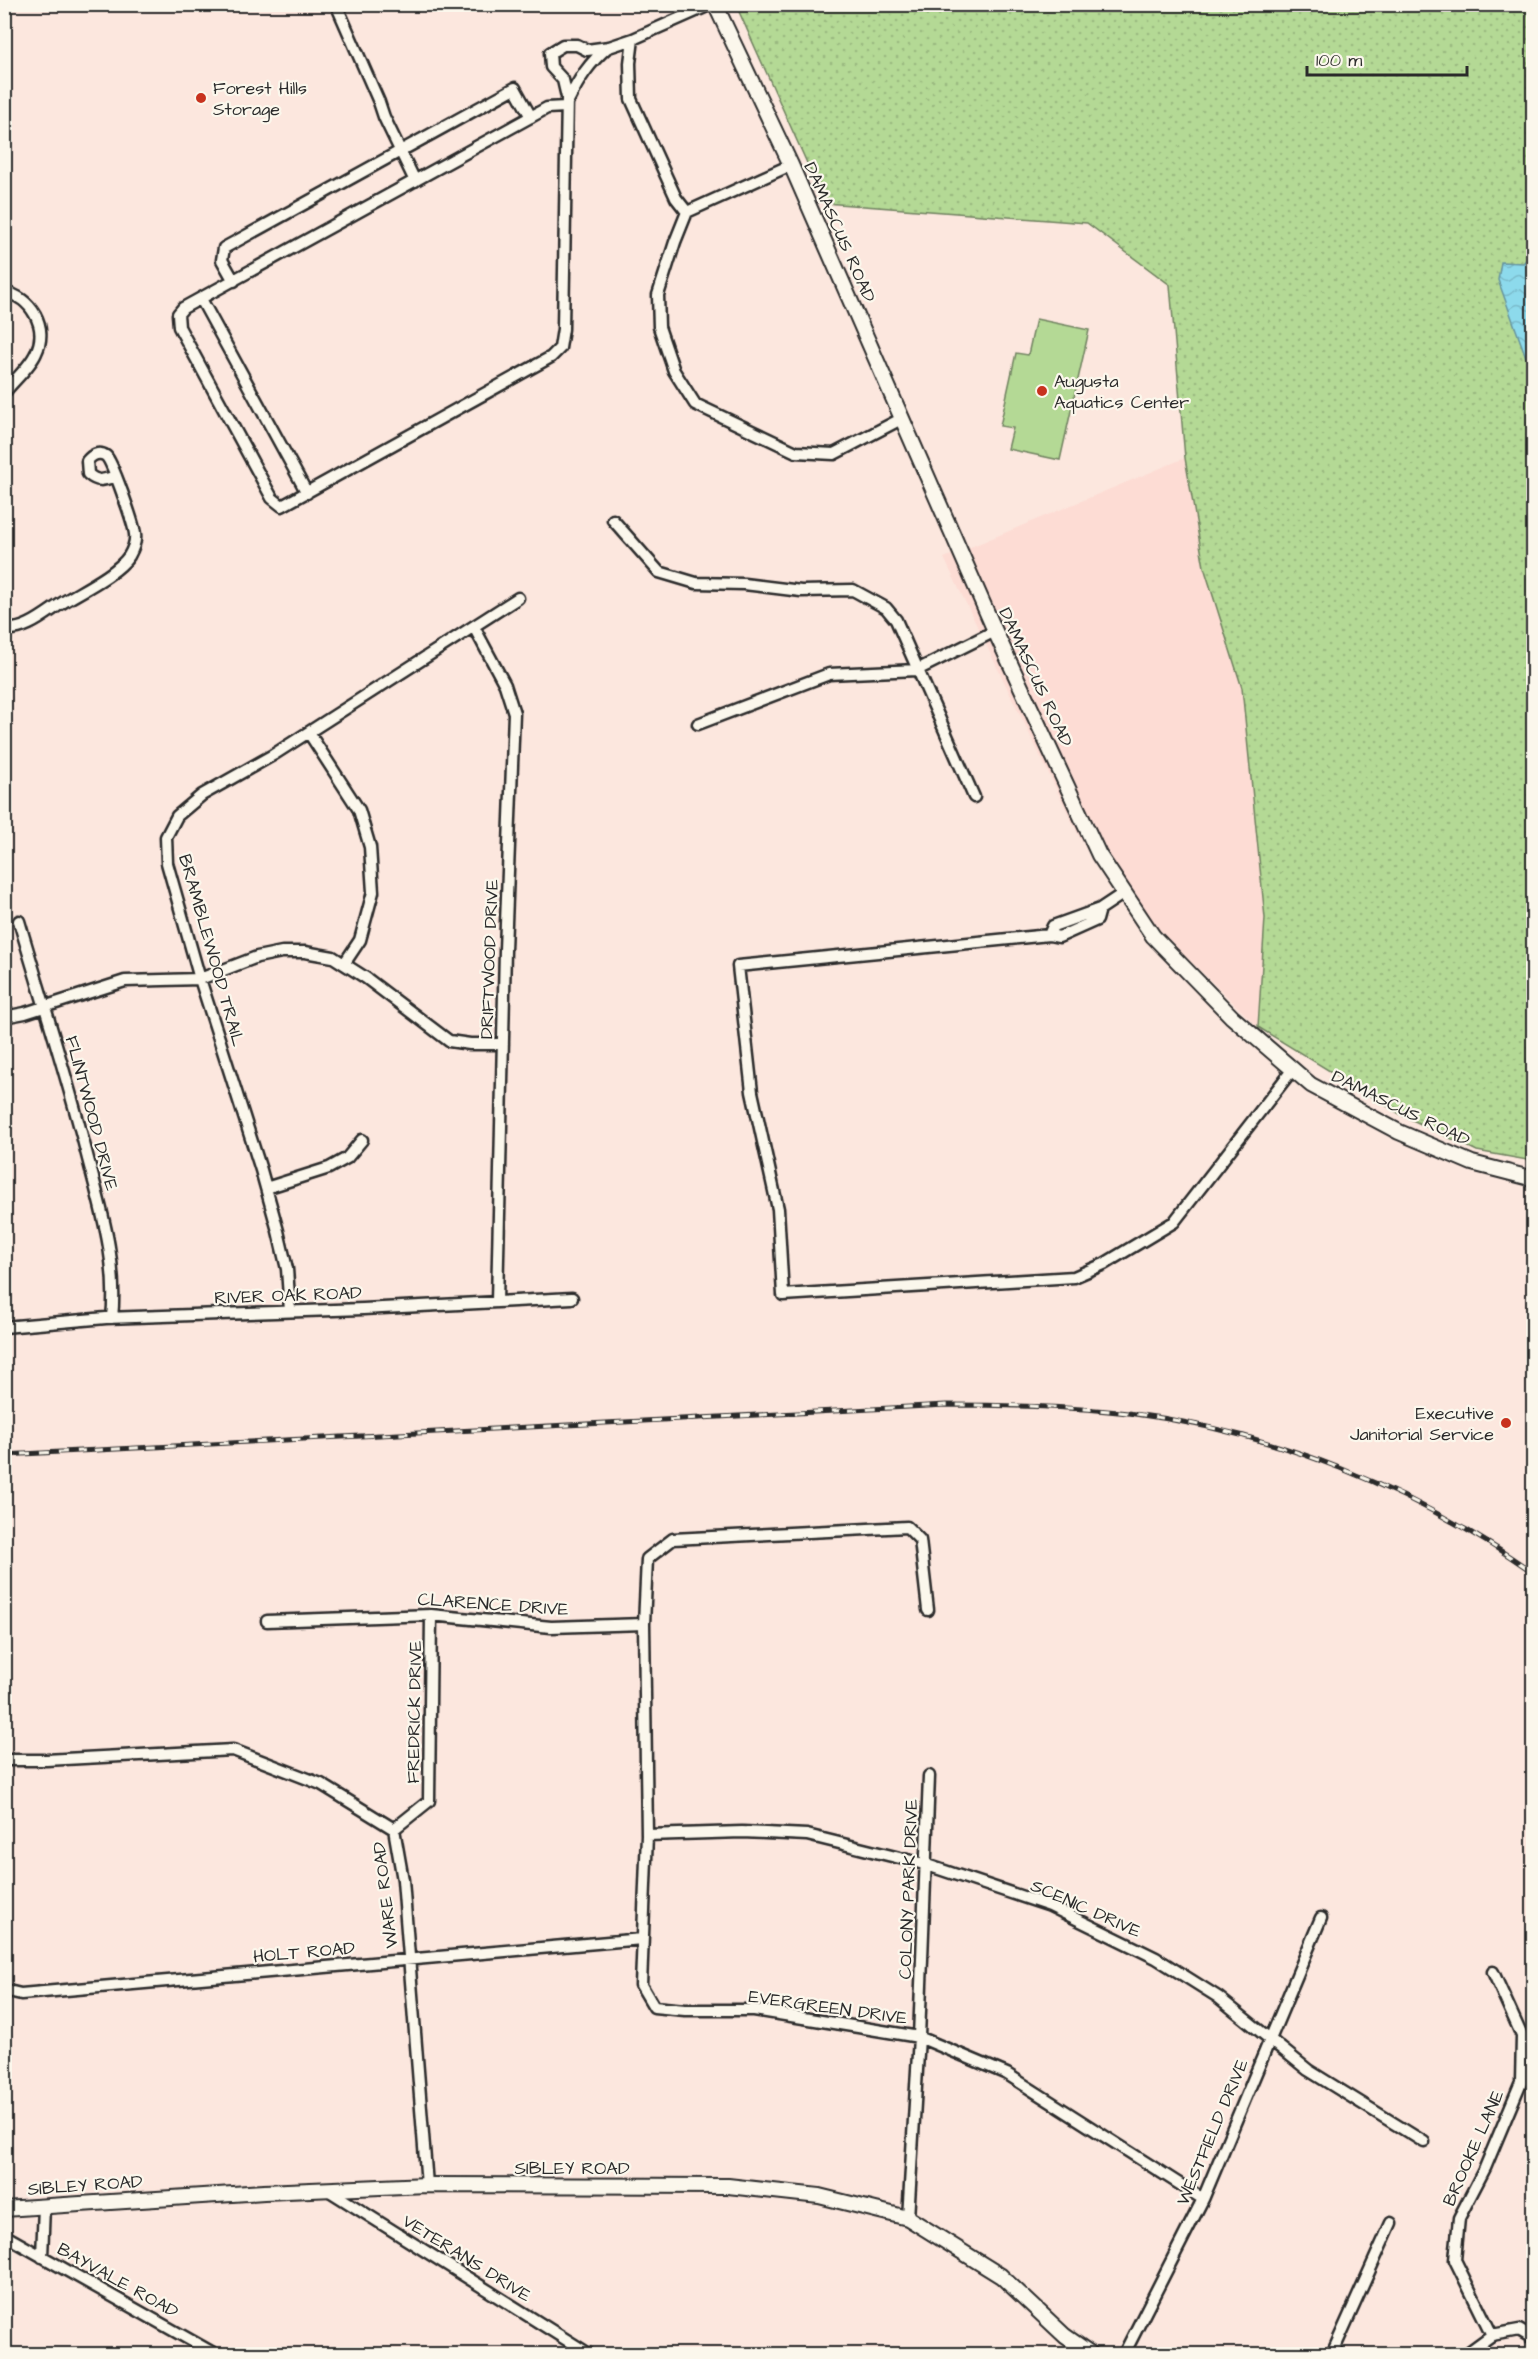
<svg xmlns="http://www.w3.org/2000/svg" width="1538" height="2359" font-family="'Architects Daughter',sans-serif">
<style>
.built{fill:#fddcd4}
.grass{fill:url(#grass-dots);stroke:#708260;stroke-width:1.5}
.garden{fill:#b4d995;stroke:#708260;stroke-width:1.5}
.water{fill:url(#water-waves);stroke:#66949f;stroke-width:1.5}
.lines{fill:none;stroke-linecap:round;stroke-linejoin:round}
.minor-casing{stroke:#2b2b2b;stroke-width:15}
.tertiary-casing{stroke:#2b2b2b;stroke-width:18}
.minor{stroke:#fbf7ec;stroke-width:10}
.tertiary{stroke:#fbf7ec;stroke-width:14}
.rail-casing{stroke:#2b2b2b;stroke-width:5}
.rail{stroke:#fbf7ec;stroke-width:3;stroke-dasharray:9;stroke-linecap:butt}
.poi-dot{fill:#c8321e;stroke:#fbf7ec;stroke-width:2}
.labels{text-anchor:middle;stroke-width:4.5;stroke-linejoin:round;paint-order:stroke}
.poi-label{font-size:18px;fill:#2b2b2b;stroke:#fbf7ec;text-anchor:start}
.street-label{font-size:18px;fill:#2b2b2b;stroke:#fbf7ec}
</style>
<defs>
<pattern id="grass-dots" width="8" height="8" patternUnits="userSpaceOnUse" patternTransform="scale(1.5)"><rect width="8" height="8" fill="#b4d995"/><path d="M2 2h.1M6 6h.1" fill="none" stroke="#9bba81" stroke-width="1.8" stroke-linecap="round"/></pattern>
<pattern id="water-waves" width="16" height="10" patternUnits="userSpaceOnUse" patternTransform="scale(1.5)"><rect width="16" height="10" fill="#8ddaec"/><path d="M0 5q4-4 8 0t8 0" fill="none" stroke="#7abbcb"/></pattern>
</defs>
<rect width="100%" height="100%" fill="#fce7de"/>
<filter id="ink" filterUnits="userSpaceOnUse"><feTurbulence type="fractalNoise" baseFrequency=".0167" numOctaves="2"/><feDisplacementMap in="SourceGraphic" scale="12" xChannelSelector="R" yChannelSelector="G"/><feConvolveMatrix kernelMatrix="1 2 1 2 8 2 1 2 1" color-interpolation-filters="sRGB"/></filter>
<g filter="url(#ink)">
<path class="built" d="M1185,458L1204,567L1242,688L1265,918L1258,1027L1166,937L1080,838L944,558Z"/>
<path class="grass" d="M736,5H1533V1161L1477,1151L1400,1114L1258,1027L1265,918L1242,688L1204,567L1185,458L1170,285L1087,223L825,203Z"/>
<path class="garden" d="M1036,319L1089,330L1060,460L1008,449L1013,428L1000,426L1016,353L1028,355Z"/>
<path class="water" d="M1533,253V363L1526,357L1498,280L1501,262L1523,263Z"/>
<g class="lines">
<g class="minor-casing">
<path id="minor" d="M336,4L379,102L384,117L415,181
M633,39L630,63L631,99L676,198L687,212
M568,101C579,79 589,63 608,47
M565,107L547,108L183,308L178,314L179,327L272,498L282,506L551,357L560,348L563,329L567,97L563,80L551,67L550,53L563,45H577L587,50L609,47L633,39L712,4
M791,165L687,212L675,242L658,295L659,327L674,371L695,404L796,452L834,454L903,418
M234,281L222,260L224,248L515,88L531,117
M4,292C31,297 49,327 36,353C30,367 14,380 4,393
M201,299L307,493
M613,520L659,572L696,583L744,584L801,591L853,590L886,608L896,620L974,797
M474,627L505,685L514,713L505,950L497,1302
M4,629C25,632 45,614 62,603C81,591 117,574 129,556C133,549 136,541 135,534C134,524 112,461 106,456C99,451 92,455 87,461L88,474C98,483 104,480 116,476
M698,724L829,674L917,670L995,631
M309,733L359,810L370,847L373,892L360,940L344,964
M1100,909L1097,920L1059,937L1049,935L1053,926L1100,909L1124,893
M19,921C42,999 67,1076 87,1155C101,1209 118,1262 112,1318
M1049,935L738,966L752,1092L778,1209L783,1295L1074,1277L1104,1264L1174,1222L1293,1069
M4,1017L25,1013L125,981L200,979L257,957L282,952H305L333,957L366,978L449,1041L470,1044H503
M266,1188L329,1168L347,1158L362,1140
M290,1311L287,1269L278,1231L261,1170L200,979L167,863L166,837L177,816L202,795L273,755L518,598
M4,1327L106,1318L363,1309L572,1298
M928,1610L920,1540L907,1527L673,1539L647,1559L644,1624L647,1835L641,1985L654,2007L685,2010H754L919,2037L1007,2074L1203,2199
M267,1621L431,1615L551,1627L644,1624
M4,1760H46L233,1750L321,1784L394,1829L403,1880L427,2185
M394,1829L429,1801L431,1615
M647,1835L742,1832L807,1835L924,1864L1050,1906L1156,1958L1218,1997L1308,2070L1424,2142
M4,1990L21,1994L642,1939
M328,2190L589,2354
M908,2218L919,2037L929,1776
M4,2235L215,2354
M42,2257L44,2206
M1492,2335L1455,2260L1459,2218L1485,2168L1521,2082L1522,2036L1493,1972
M1124,2354L1203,2199L1321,1918
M1332,2354L1391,2223
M1466,2354L1492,2335L1519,2330L1534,2339"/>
</g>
<g class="tertiary-casing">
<path id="tertiary" d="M715,4L791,165L995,631L1099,855L1153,936L1232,1017L1311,1085L1399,1132L1472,1163L1534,1179
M4,2209L264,2192L427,2185L728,2186L819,2196L908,2218L1001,2276L1065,2336L1091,2354"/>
</g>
<use href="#minor" class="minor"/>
<use href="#tertiary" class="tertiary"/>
<g class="rail-casing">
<path id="rail" d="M4,1455L946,1405C1007,1405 1067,1406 1128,1413C1273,1431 1414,1489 1534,1573"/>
</g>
<use href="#rail" class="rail"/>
</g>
</g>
<g class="poi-dot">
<circle cx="201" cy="98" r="6"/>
<circle cx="1042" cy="391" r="6"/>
<circle cx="1506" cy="1423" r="6"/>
</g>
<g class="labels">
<g class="poi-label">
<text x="213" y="94">Forest Hills<tspan x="213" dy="21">Storage</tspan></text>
<text x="1054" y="387">Augusta<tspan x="1054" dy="21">Aquatics Center</tspan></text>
<text x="1494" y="1419" text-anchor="end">Executive<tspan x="1494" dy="21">Janitorial Service</tspan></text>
</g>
<g class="street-label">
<text transform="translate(840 232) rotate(66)" y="6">DAMASCUS ROAD</text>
<text transform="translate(1036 677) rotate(65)" y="6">DAMASCUS ROAD</text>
<text transform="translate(212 950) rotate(74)" y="6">BRAMBLEWOOD TRAIL</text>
<text transform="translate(489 959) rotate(-88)" y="6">DRIFTWOOD DRIVE</text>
<text transform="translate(1401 1108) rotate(26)" y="6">DAMASCUS ROAD</text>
<text transform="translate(92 1113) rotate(75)" y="6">FLINTWOOD DRIVE</text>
<text transform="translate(288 1295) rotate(-2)" y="6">RIVER OAK ROAD</text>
<text transform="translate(493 1604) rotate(4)" y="6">CLARENCE DRIVE</text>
<text transform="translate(414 1712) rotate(-89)" y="6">FREDRICK DRIVE</text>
<text transform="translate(908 1889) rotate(-88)" y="6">COLONY PARK DRIVE</text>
<text transform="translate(385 1895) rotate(-97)" y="6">WARE ROAD</text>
<text transform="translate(1086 1908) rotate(24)" y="6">SCENIC DRIVE</text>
<text transform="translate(304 1952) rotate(-5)" y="6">HOLT ROAD</text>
<text transform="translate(828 2007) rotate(8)" y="6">EVERGREEN DRIVE</text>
<text transform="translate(1212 2132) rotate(-67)" y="6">WESTFIELD DRIVE</text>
<text transform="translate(1473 2148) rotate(-66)" y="6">BROOKE LANE</text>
<text x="572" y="2174">SIBLEY ROAD</text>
<text transform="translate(85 2185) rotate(-4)" y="6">SIBLEY ROAD</text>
<text transform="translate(467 2258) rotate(32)" y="6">VETERANS DRIVE</text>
<text transform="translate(118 2280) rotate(29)" y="6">BAYVALE ROAD</text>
</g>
</g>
<rect width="1538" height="2359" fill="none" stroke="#fbf7ec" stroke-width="24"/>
<rect x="12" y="12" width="1514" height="2335" fill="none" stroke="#2b2b2b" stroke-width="2" filter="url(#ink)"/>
<path d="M1307 66v9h160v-9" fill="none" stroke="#2b2b2b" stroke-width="3"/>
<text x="1316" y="66" font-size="18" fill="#2b2b2b" stroke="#fbf7ec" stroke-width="4.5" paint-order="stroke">100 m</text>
</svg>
